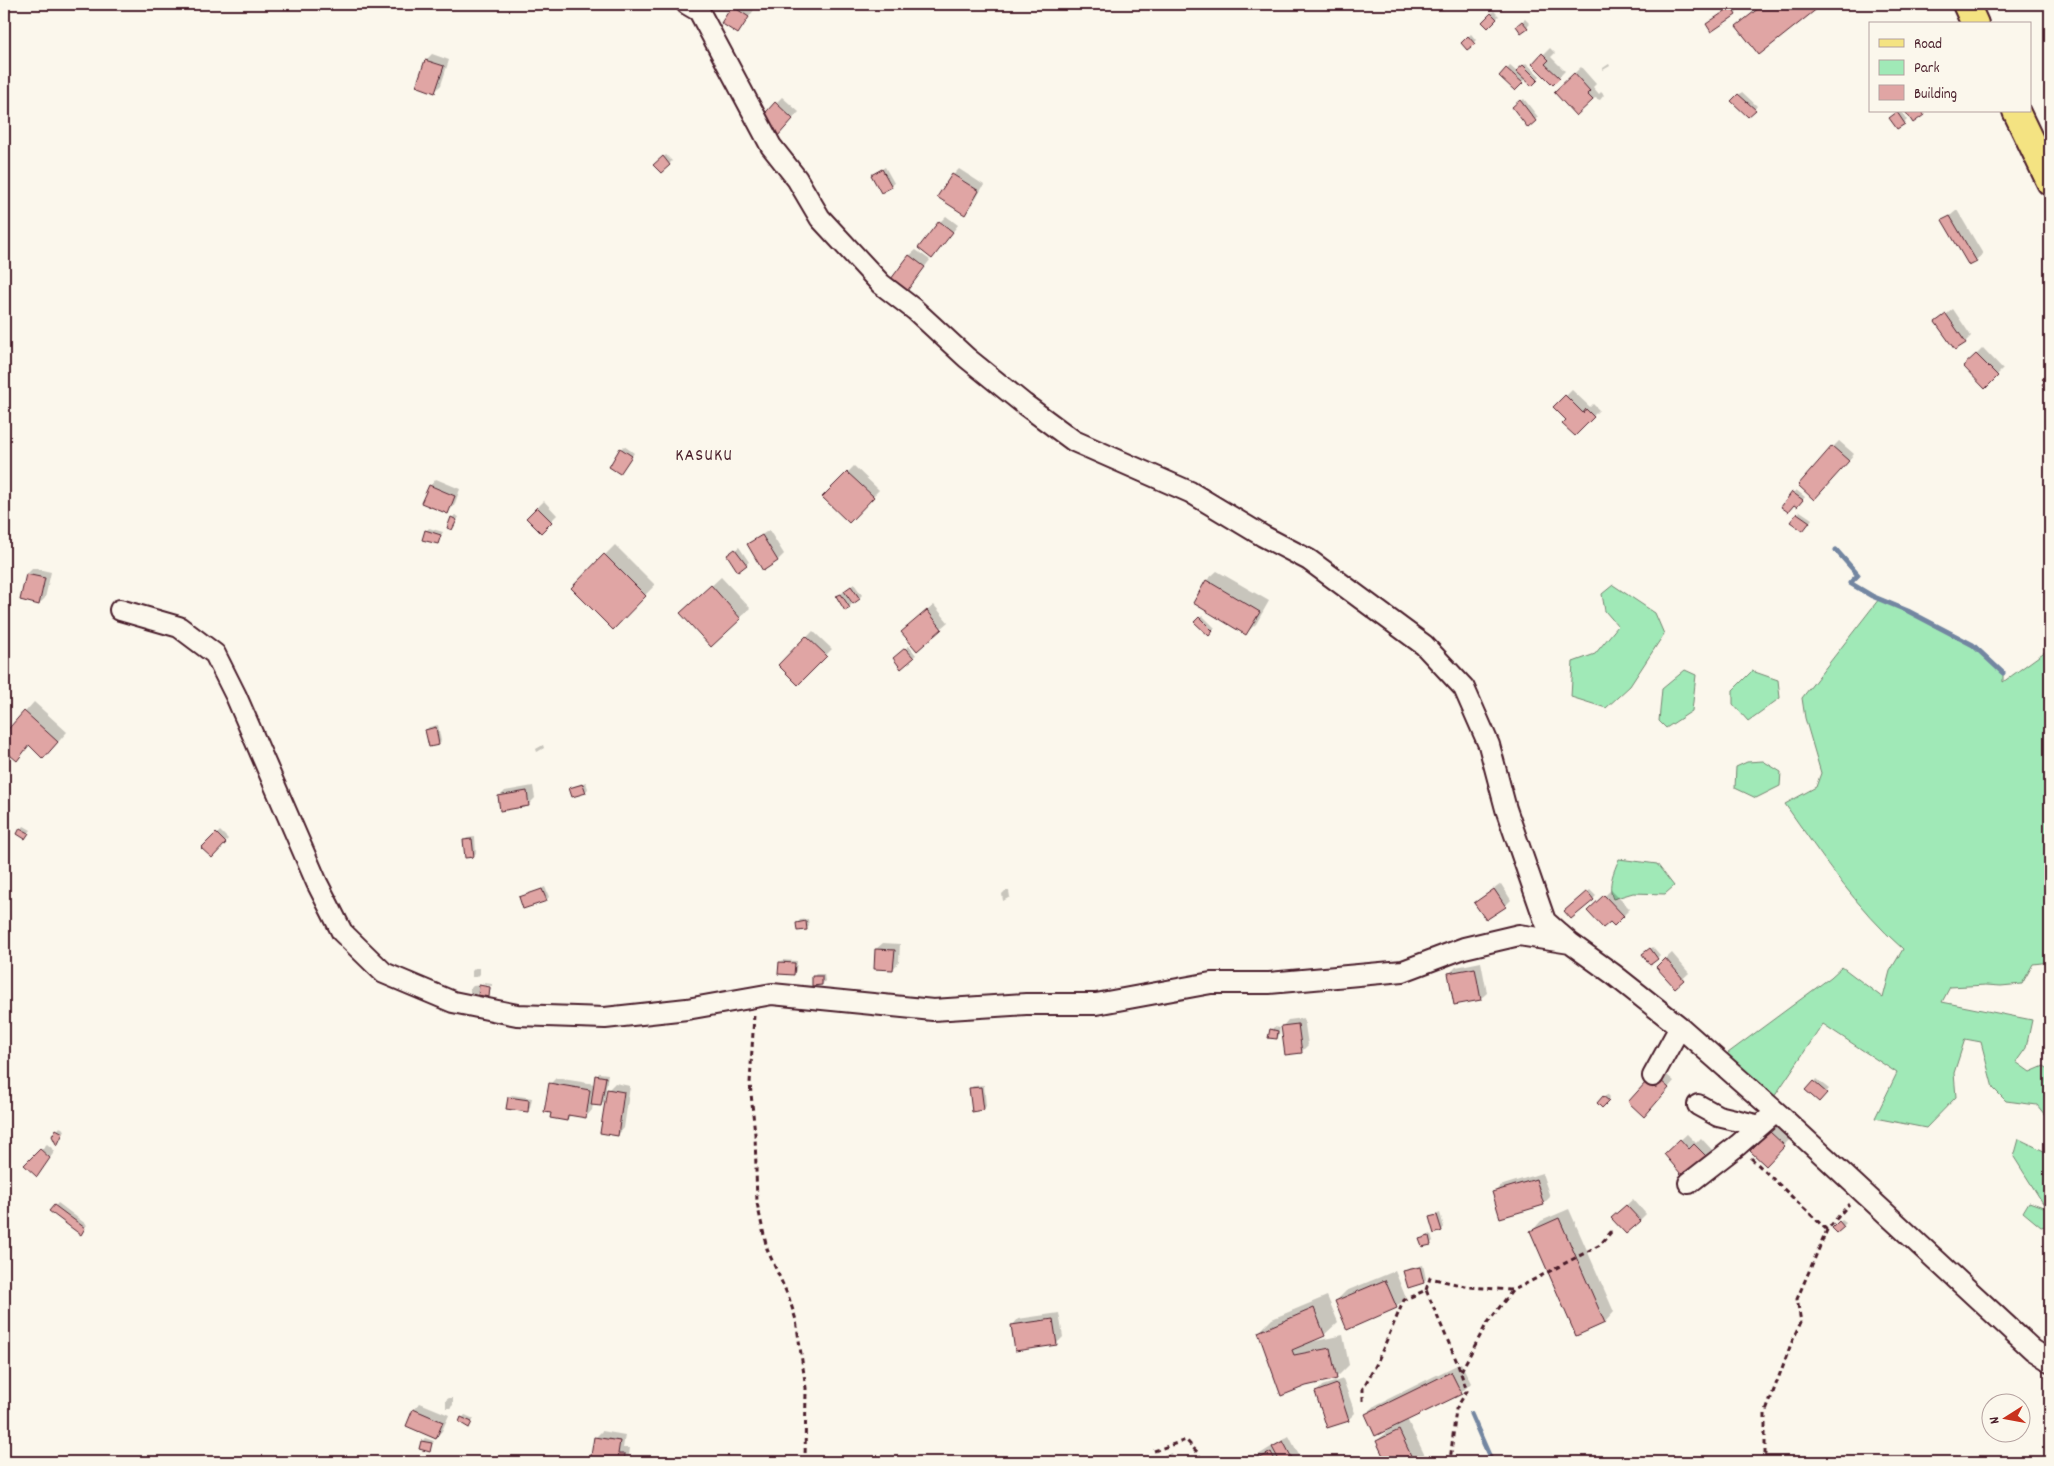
<svg xmlns="http://www.w3.org/2000/svg" width="2054" height="1466" font-family="Dekko,sans-serif">
<style>
.green{fill:#a0e9b7;stroke:#758471}
.shadow{fill:#0003}
.lines{fill:none;stroke-linecap:round;stroke-linejoin:round}
.stream{stroke:#7386a1;stroke-width:5}
.building{fill:#e0a5a4;stroke:#4a1f2b}
.minor-casing{stroke:#4a1f2b;stroke-width:24}
.major-casing{stroke:#4a1f2b;stroke-width:30}
.path{stroke:#4a1f2b;stroke-width:3;stroke-dasharray:5 4;stroke-linecap:butt}
.minor{stroke:#fbf7ec;stroke-width:20}
.major{stroke:#f4e382;stroke-width:26}
.labels{text-anchor:middle;stroke-width:4;stroke-linejoin:round;paint-order:stroke}
.quarter-label{font-size:18px;letter-spacing:1px;fill:#4a1f2b;stroke:#fbf7ec}
</style>
<rect width="100%" height="100%" fill="#fbf7ec"/>
<filter id="ink" filterUnits="userSpaceOnUse"><feTurbulence type="fractalNoise" baseFrequency=".02" numOctaves="2"/><feDisplacementMap in="SourceGraphic" scale="10" xChannelSelector="R" yChannelSelector="G"/><feConvolveMatrix kernelMatrix="1 2 1 2 8 2 1 2 1" color-interpolation-filters="sRGB"/></filter>
<g filter="url(#ink)">
<path class="green" d="M1613,585L1655,613L1664,634L1630,686L1606,708L1571,697L1573,662L1595,654L1618,626L1605,611L1602,594Z
M1879,599L1908,611L1973,645L2003,673V682L2050,648V962L2033,964L2022,984L2001,986L1986,985L1950,987L1942,1002L2032,1020L2026,1048L2016,1062L2030,1072L2044,1066L2050,1070L2049,1120L2037,1105L2006,1101L1993,1088L1981,1042L1965,1039L1954,1073L1956,1097L1926,1128L1875,1118L1897,1073L1823,1024L1772,1100L1724,1056L1831,977L1842,967L1883,998L1890,971L1903,949C1856,908 1821,855 1785,804L1816,787L1821,773L1805,718L1802,698Z
M1685,670L1696,675L1692,711L1666,728L1659,721L1662,689Z
M1752,671L1778,680L1780,698L1748,721L1733,704V690Z
M1763,761L1781,772L1780,786L1756,798L1735,788L1736,767L1747,762Z
M1619,859L1657,864L1674,886L1665,894L1633,893L1613,899C1607,886 1614,871 1619,859Z
M2019,1139L2050,1154V1225L2041,1227L2023,1212L2029,1202L2046,1208L2014,1157Z"/>
<path class="shadow" d="M735,4H744L754,10L738,32L722,22Z
M1764,4H1820L1817,7L1738,26Z
M1734,6L1737,11L1735,14L1710,22Z
M1494,11L1499,16L1488,27L1483,22Z
M1525,19L1530,24L1527,27L1517,26Z
M1471,34L1476,40L1468,48L1462,43Z
M1550,48L1555,53L1551,57L1565,71L1553,83L1534,64Z
M432,54L449,60L441,85L435,91L426,60Z
M1526,63L1540,76L1532,85L1525,79L1515,89L1501,76L1510,66L1517,72Z
M1609,64L1610,66L1603,70V68Z
M1581,67L1596,84L1593,87L1599,94L1601,92L1604,95L1600,100L1595,98L1576,114L1562,85Z
M1742,92L1757,106L1748,116L1733,101Z
M782,97L799,112L783,129L776,103Z
M1524,99L1538,117L1528,126L1516,104Z
M1901,111L1907,120L1904,123L1894,115Z
M666,155L672,161L661,172L655,165Z
M885,167L894,183L882,191L876,173Z
M959,169L984,185L971,207L965,213L953,175Z
M1957,210L1983,254L1970,265L1944,221Z
M946,216L958,225L938,251L940,222Z
M916,250L930,260L904,294L909,256Z
M1953,309L1971,336L1965,342L1937,322Z
M1983,348L2003,369L1985,387L1965,366Z
M1572,390L1590,407L1593,404L1599,410L1575,435L1568,420L1555,407Z
M1839,441L1854,454L1821,492L1833,447Z
M624,446L634,453L620,473L621,449Z
M854,466L879,490L849,521L824,497Z
M436,479L460,489L454,506L447,512L430,486Z
M1796,490L1805,497L1800,503H1794L1793,493Z
M544,501L557,515L541,531L527,518Z
M1800,511L1812,519L1806,527L1798,514Z
M455,515L459,517L452,529V518Z
M429,528L443,532L437,543L426,531Z
M769,530L784,554L778,560L748,544Z
M615,545L655,585L613,628L572,588Z
M739,547L749,562L746,564L731,553Z
M33,568L51,572L45,598L39,604L27,574Z
M1217,571L1269,601L1256,624L1246,633L1194,603L1207,580Z
M721,577L750,608L711,645L692,604Z
M854,584L862,595L859,598L848,597L852,604L849,607L838,596Z
M934,605L948,622L917,649L909,626Z
M1202,615L1215,628L1209,634L1196,622Z
M813,631L832,649L798,683L780,665Z
M909,646L916,655L913,657L897,655Z
M34,702L67,732L53,748L30,745L16,759L4,749V736Z
M438,725L441,741L439,744L426,730L429,727Z
M543,745L544,748L537,752L536,749Z
M586,782L588,789L585,792L571,788L574,786Z
M533,786L535,798L529,804L499,797L505,791Z
M24,826L31,830L25,838L18,834Z
M220,831L228,839L212,856L203,848Z
M475,837L476,853L473,856L464,841L467,838Z
M1501,884L1511,900L1505,906L1475,903Z
M545,887L549,897L546,900L520,898Z
M1590,890L1596,896L1593,899L1566,911Z
M1611,890L1630,909L1614,925L1610,920L1589,911Z
M1005,891H1009L1010,897L1003,901L1002,894Z
M808,919L809,926L806,929L797,923L800,920Z
M883,943L900,944L899,962L893,969L876,949Z
M1653,947L1660,955L1657,958L1646,952Z
M1672,953L1689,973L1675,986L1657,967Z
M783,960L797,961L796,971L793,974L780,963Z
M1481,962L1487,993L1480,999L1450,973L1456,967Z
M475,968H480V974L477,977H472V971Z
M816,974H824L825,981L822,984L813,977Z
M483,983L492,984V986L482,984Z
M481,985V987L492,988L488,995L480,990L476,994H470V989L473,986Z
M1304,1018L1308,1045L1301,1052L1282,1027L1288,1020Z
M1274,1027L1280,1028L1279,1035L1277,1038L1271,1030Z
M599,1073L608,1074L604,1102L601,1105L593,1104L592,1110L586,1117L571,1115L566,1119L552,1112L550,1084L556,1078L595,1084L597,1076Z
M1667,1075L1674,1081L1650,1109L1630,1102L1653,1077L1660,1083Z
M1816,1079L1829,1089L1819,1100L1814,1082Z
M615,1083L630,1086L624,1128L618,1135L608,1090Z
M984,1085L986,1106L984,1109L970,1089L973,1086Z
M1607,1094L1610,1097L1602,1107L1598,1103Z
M512,1095L532,1098L530,1108L527,1111L509,1097Z
M1776,1126L1790,1139L1766,1164L1752,1151Z
M60,1127L65,1130L59,1141L53,1136Z
M1687,1134L1696,1143L1701,1138L1714,1152L1708,1159L1672,1148Z
M47,1144L55,1151L37,1176L26,1165Z
M1542,1173L1550,1197L1543,1204L1494,1193L1500,1186Z
M1633,1199L1646,1214L1640,1220L1619,1212Z
M58,1203L87,1225L83,1230L51,1211Z
M1569,1209L1614,1312L1605,1322L1577,1334L1532,1231L1541,1221Z
M1440,1213L1444,1227L1442,1230L1431,1217Z
M1842,1220L1846,1223L1837,1232L1834,1228Z
M1431,1234L1433,1241L1431,1243L1420,1239Z
M1423,1265L1426,1279L1424,1282L1404,1272L1407,1269Z
M1395,1271L1406,1298L1396,1307L1336,1301L1346,1291Z
M1327,1296L1338,1322L1324,1335L1311,1342L1343,1335L1349,1365L1336,1378L1306,1386L1259,1332L1272,1319Z
M1059,1313L1063,1337L1056,1344L1012,1326L1018,1319Z
M1461,1363L1471,1383L1461,1393L1407,1419L1428,1462H1387L1377,1441L1391,1427L1366,1414L1376,1405Z
M1343,1379L1355,1413L1349,1419L1328,1427L1316,1393L1322,1386Z
M449,1398H453V1405L450,1408H446V1400Z
M420,1403L449,1415L442,1431L436,1437L414,1410Z
M465,1415L474,1419L469,1426L460,1421Z
M602,1431L625,1435L623,1448H630L628,1462H592L595,1438Z
M1289,1436L1302,1461L1301,1462H1247Z
M425,1438L434,1441L429,1450L422,1441Z
M1171,1453L1174,1462H1150L1153,1460Z
M2049,1453L2050,1462H2042Z"/>
<g class="lines">
<path class="stream" d="M1836,550L1858,575L1850,583L1872,596L1908,611L1973,645L2003,673
M1471,1414L1492,1462"/>
</g>
<path class="building" d="M1764,4H1814L1818,8L1759,55L1736,26Z
M732,6L749,17L738,34L721,23Z
M1731,7L1736,15L1711,32L1706,24Z
M1491,13L1497,19L1488,28L1482,22Z
M1522,21L1528,28L1521,33L1516,26Z
M1468,36L1475,44L1467,50L1461,43Z
M1542,53L1549,60L1545,64L1560,78L1553,85L1532,64Z
M425,60L444,66L435,93L416,86Z
M1523,65L1538,80L1532,86L1516,71Z
M1506,68L1523,83L1515,91L1499,76Z
M1574,73L1590,91L1587,94L1593,100L1576,116L1554,92Z
M1738,94L1756,110L1748,117L1731,101Z
M1520,100L1536,121L1528,128L1512,107Z
M775,102L793,119L777,137L759,120Z
M1905,111H1922L1924,115L1913,123Z
M1897,112L1905,124L1897,129L1889,118Z
M663,156L670,165L661,173L653,165Z
M882,169L892,187L881,193L871,175Z
M952,174L979,191L965,215L937,197Z
M1950,216L1977,262L1969,266L1942,220Z
M939,221L953,232L932,259L918,248Z
M909,255L925,267L904,295L888,283Z
M1946,314L1966,343L1955,350L1935,322Z
M1976,354L1998,376L1985,389L1963,366Z
M2050,374V397L2042,384L2045,382L2042,379Z
M1565,395L1583,413L1586,409L1594,417L1575,436L1562,424L1566,420L1553,407Z
M1832,446L1849,461L1814,500L1798,485Z
M620,448L632,456L620,474L609,467Z
M847,472L874,497L849,523L822,497Z
M429,485L455,496L448,514L421,503Z
M1792,492L1803,500L1797,507L1794,505L1788,512L1781,507Z
M537,507L552,522L541,533L526,518Z
M1797,513L1810,522L1803,531L1790,522Z
M451,517L457,520L452,530L447,528Z
M425,530L441,535L438,544L422,540Z
M762,535L778,561L763,571L747,544Z
M735,549L747,565L738,572L727,555Z
M604,554L646,596L613,630L571,588Z
M26,574L45,578L39,605L20,600Z
M1206,580L1260,612L1246,635L1193,603Z
M711,585L741,619L711,647L680,613Z
M851,586L860,599L853,604L844,591Z
M841,594L850,608L845,611L836,596Z
M927,610L942,629L917,651L901,632Z
M1199,617L1213,631L1209,636L1194,622Z
M806,636L827,656L798,685L778,665Z
M905,648L914,658L901,669L893,658Z
M24,711L58,742L43,759L29,745L17,761L4,750V734Z
M436,727L439,745L429,747L425,730Z
M583,784L586,793L572,797L569,788Z
M527,791L529,806L500,811L498,796Z
M20,828L29,833L25,839L17,834Z
M216,833L226,843L212,858L201,848Z
M472,839L474,857L465,858L463,840Z
M542,889L547,901L523,909L519,897Z
M1494,889L1506,907L1486,920L1474,903Z
M1587,891L1594,900L1571,919L1564,911Z
M1604,895L1624,916L1614,926L1610,922L1603,928L1587,911Z
M806,921L807,930L797,931L796,923Z
M1650,948L1658,959L1650,965L1642,954Z
M875,949L895,950L893,970L874,969Z
M1665,958L1684,980L1675,988L1656,967Z
M779,962L795,963L794,975L778,974Z
M1475,968L1481,1000L1454,1005L1448,973Z
M812,976H822V985L812,986Z
M479,985L490,987L489,997L478,995Z
M1298,1024L1302,1053L1285,1055L1281,1026Z
M1270,1029L1278,1031L1277,1039L1268,1038Z
M595,1075L606,1077L601,1106L591,1105Z
M1660,1080L1669,1088L1644,1117L1628,1102L1646,1082L1653,1088Z
M1813,1081L1827,1093L1819,1102L1805,1090Z
M549,1083L590,1090L586,1118L568,1115L567,1121L550,1118L551,1113L544,1112Z
M981,1087L984,1110L972,1112L969,1088Z
M607,1089L624,1092L618,1136L600,1133Z
M1603,1096L1609,1101L1602,1108L1597,1103Z
M508,1097L529,1100L528,1112L506,1109Z
M56,1129L63,1133L57,1146L52,1136Z
M1769,1131L1785,1146L1766,1166L1750,1151Z
M1680,1139L1689,1149L1694,1144L1709,1159L1686,1180L1664,1154Z
M40,1149L50,1158L37,1177L24,1165Z
M1536,1179L1544,1205L1500,1218L1492,1192Z
M54,1205L85,1228L81,1235L49,1211Z
M1626,1205L1641,1221L1626,1234L1611,1218Z
M1437,1215L1442,1231L1434,1234L1429,1217Z
M1559,1218L1605,1323L1576,1336L1530,1231Z
M1839,1221L1844,1227L1837,1233L1832,1228Z
M1429,1236L1431,1245L1422,1247L1419,1239Z
M1420,1267L1424,1283L1408,1288L1403,1271Z
M1385,1280L1397,1308L1347,1330L1335,1301Z
M1314,1308L1325,1336L1292,1350L1294,1355L1330,1348L1337,1379L1306,1386L1281,1396L1258,1332Z
M1053,1319L1057,1345L1015,1351L1011,1325Z
M1451,1372L1462,1394L1375,1436L1365,1414Z
M1337,1384L1349,1421L1327,1428L1315,1392Z
M413,1409L443,1422L436,1439L406,1426Z
M461,1417L472,1422L469,1428L459,1422Z
M1399,1430L1414,1462H1386L1376,1441Z
M594,1437L620,1441L618,1454H625L624,1462H590Z
M421,1441L432,1443L430,1452L419,1449Z
M1283,1441L1294,1462H1280L1272,1447Z
M1271,1452L1276,1462H1253Z
M1168,1455L1171,1462H1149Z"/>
<g class="lines">
<g class="minor-casing">
<path id="minor" d="M687,4L699,11L771,146L797,179L820,218L881,284L915,310L967,358L1024,404L1074,441L1190,492L1263,536L1309,560L1424,645L1464,688L1489,745L1506,809L1545,921L1570,943
M120,610L179,627L215,654L236,696L317,883L342,932L384,973L453,1002L517,1015L605,1018L687,1009L772,994L933,1010L1026,1004H1096L1211,983H1269L1403,971L1464,948L1519,935L1570,943L1613,974L1680,1027L1783,1118L2033,1350L2050,1361
M1653,1076L1680,1027
M1698,1105L1718,1116L1760,1126
M1689,1183L1738,1145L1776,1112"/>
</g>
<g class="major-casing">
<path id="major" d="M1966,4L1975,24
M2016,111L2050,182"/>
</g>
<path class="path" d="M754,1015L750,1083L755,1134L757,1203L767,1249L789,1298L796,1320L806,1388L805,1462
M1751,1158L1827,1230
M1426,1290L1430,1278L1469,1287L1511,1290
M1461,1371L1486,1325L1512,1291L1600,1245L1611,1232H1615
M1363,1401V1388L1376,1365L1404,1300L1426,1290L1457,1362L1467,1391L1456,1409L1450,1462
M1154,1451L1186,1440L1198,1453L1202,1462
M1759,1462L1765,1454V1414L1791,1344L1801,1322L1797,1299L1827,1230L1849,1204"/>
<use href="#minor" class="minor"/>
<use href="#major" class="major"/>
</g>
</g>
<g class="labels">
<g class="quarter-label">
<text x="704" y="460">KASUKU</text>
</g>
</g>
<rect width="2054" height="1466" fill="none" stroke="#fbf7ec" stroke-width="20"/>
<rect x="10" y="10" width="2034" height="1446" fill="none" stroke="#4a1f2b" stroke-width="2" filter="url(#ink)"/>
<rect x="1869" y="22" width="162" height="90" fill="#fbf7ec" stroke="#b4a19f"/>
<rect x="1879" y="39" width="25" height="8" fill="#f4e382" stroke="#b4a19f"/>
<text x="1914" y="48" font-size="15" fill="#4a1f2b">Road</text>
<rect x="1879" y="60" width="25" height="15" fill="#a0e9b7" stroke="#b4a19f"/>
<text x="1914" y="72" font-size="15" fill="#4a1f2b">Park</text>
<rect x="1879" y="85" width="25" height="15" fill="#e0a5a4" stroke="#b4a19f"/>
<text x="1914" y="98" font-size="15" fill="#4a1f2b">Building</text>
<g transform="translate(2006 1418) rotate(259)"><circle r="24" fill="#fbf7ec" stroke="#b4a19f"/>
<path d="M0-4L9 19L0 12L-9 19Z" fill="#c8321e"/>
<text y="-8" font-size="14" font-weight="bold" text-anchor="middle" fill="#4a1f2b">N</text>
</g>
</svg>
